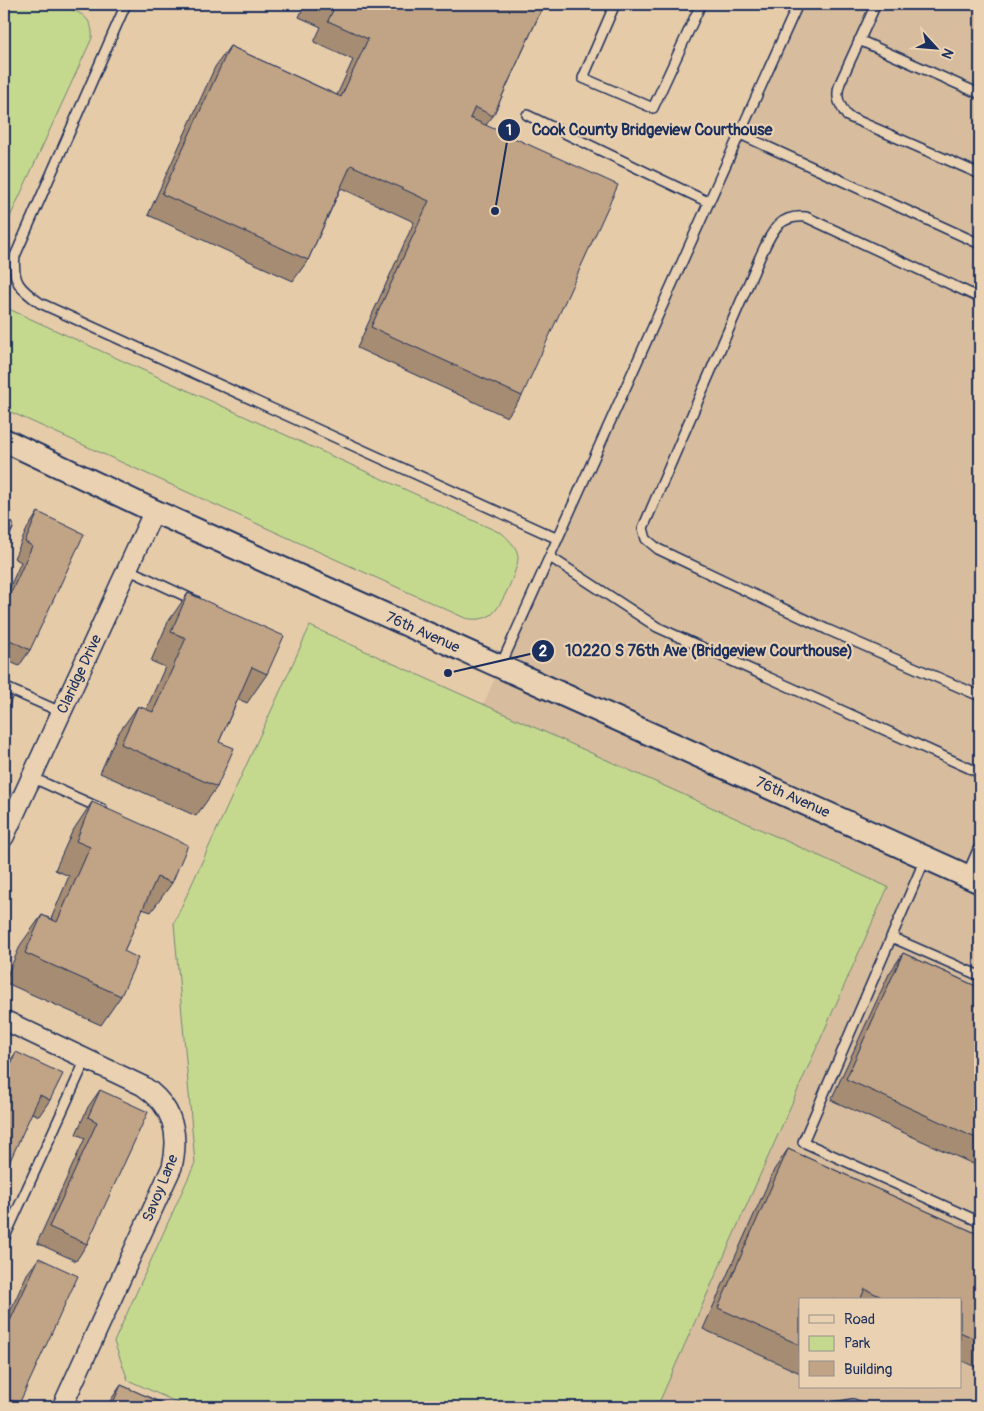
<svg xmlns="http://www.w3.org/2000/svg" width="984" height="1411" font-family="Pangolin,sans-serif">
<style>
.built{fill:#d7bc9d;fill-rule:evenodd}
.green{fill:#c5d98e;stroke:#708476}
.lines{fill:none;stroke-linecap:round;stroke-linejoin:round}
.service-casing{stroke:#1b2f5e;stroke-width:12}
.minor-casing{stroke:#1b2f5e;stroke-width:22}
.tertiary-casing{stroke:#1b2f5e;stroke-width:26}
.service{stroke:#e9d1b1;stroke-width:9}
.minor{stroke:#e9d1b1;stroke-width:19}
.tertiary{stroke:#e9d1b1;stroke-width:22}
.wall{fill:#a68c72;stroke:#1b2f5e}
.building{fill:#c1a385;stroke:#1b2f5e}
.labels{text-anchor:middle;stroke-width:4.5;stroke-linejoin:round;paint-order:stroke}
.street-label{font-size:15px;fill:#1b2f5e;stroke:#e9d1b1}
.leader{fill:none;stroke:#1b2f5e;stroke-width:2}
.callout-dot{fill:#1b2f5e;stroke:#e9d1b1;stroke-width:2}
.mark-label{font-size:15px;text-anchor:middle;font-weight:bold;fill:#fff}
.callout-label{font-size:16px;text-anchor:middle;font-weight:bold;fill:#1b2f5e;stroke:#e9d1b1;stroke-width:4.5;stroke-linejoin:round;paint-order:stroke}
</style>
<rect width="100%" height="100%" fill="#e6cba9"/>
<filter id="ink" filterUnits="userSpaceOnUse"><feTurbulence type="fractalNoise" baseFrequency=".02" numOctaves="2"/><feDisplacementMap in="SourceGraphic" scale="10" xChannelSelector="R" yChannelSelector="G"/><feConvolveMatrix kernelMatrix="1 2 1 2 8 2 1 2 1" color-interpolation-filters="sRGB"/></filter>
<g filter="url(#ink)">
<path class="built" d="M798,4H980V1407H657L888,888L483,705ZM800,1300H960V1387H800Z"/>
<path class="green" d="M4,4C35,4 96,0 92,38L4,230Z
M4,304L11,310L503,534C509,540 517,547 518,556C519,568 501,608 491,615C482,620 474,620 465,618L4,409Z
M310,626L888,887L657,1407H187L128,1380L114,1342L195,1163L174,923Z"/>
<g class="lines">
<g class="service-casing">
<path id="service" d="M126,4L15,256C12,282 20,289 40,303L558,539
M615,4L583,78L653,108L701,4
M876,4L840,83C835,97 839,104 847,116L980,174
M859,40L980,94
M527,115L708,202
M740,134L980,244
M980,298L806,217C777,214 771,234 760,257L643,528L646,539L658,549L826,629L980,696
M4,535L8,526
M550,557L657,627L980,773
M127,569L196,601
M500,667L798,4
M4,687L61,712
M31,777L102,809
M926,857L803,1142L980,1222
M967,875L980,845
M891,937L980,976
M4,1239L86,1059
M836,1407L853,1404L861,1407"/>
</g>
<g class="minor-casing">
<path id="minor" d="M4,837L154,511
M4,1020L143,1086C173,1106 180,1133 172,1167L62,1407"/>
</g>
<g class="tertiary-casing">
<path id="tertiary" d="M4,440L154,511L980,882"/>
</g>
<use href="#service" class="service"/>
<use href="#minor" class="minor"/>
<use href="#tertiary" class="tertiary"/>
</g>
<path class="wall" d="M305,4H544L493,116L486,125L522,396L507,417L357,348L414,222L341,188L308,260L293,281L148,215L215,67L230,46L337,95L353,60L314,42L321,27L299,17Z
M38,512L30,650L19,666L4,659V600L21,562L14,558L27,529Z
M188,593L267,674L247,703L238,699L219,742L217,787L196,816L100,773L117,735L138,706L146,710L165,667L151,661L168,622Z
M92,802L172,883L151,912L142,909L124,951L121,996L101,1025L4,982L21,944L42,915L51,919L69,876L55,870L72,832Z
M903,953L980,988V1167L831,1100L889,974Z
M16,1052L50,1100L39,1116L32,1113L9,1063Z
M100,1090L87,1244L76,1261L37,1243L85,1138L76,1134L88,1107Z
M788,1149L980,1235V1369L960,1360V1300H800V1373L703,1329L774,1170Z
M39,1258L19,1404L17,1407H4V1325L27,1274Z
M121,1385L171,1407H107L110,1401Z"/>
<path class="building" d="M331,4H544L493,116L475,107L470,118L618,185L522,396L371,327L429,201L351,165L308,260L162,194L230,46L341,97L368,39L328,21L335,6Z
M38,512L84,534L30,650L4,637V603L6,604L32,546L25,542Z
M188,593L284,636L267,674L252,667L219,742L234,748L217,787L121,744L138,706L153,712L186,638L171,632Z
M4,694L12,698L4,717Z
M92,802L188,845L172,883L157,877L124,951L138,958L121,996L25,953L42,915L57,922L90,847L76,841Z
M903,953L980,988V1140L846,1079Z
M16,1052L63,1074L50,1100L40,1095L4,1174V1060L11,1064Z
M100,1090L148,1112L87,1244L49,1227L97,1122L88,1117Z
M788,1149L980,1235V1341L960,1332V1300H888L865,1289L860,1300H800V1345L718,1308Z
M39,1258L78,1276L19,1404L4,1397V1334Z
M121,1385L171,1407H111Z"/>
</g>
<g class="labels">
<g class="street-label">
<text transform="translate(423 632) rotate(24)" y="5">76th Avenue</text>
<text transform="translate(79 674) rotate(-65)" y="5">Claridge Drive</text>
<text transform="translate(793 797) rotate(24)" y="5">76th Avenue</text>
<text transform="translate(160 1188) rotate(-68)" y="5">Savoy Lane</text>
</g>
</g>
<path class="leader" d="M495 211L509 130M448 673L543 651"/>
<g class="callout-dot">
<circle cx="495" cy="211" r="5"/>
<circle cx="448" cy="673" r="5"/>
<circle cx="509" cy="130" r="12"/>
<circle cx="543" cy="651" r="12"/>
</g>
<g class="mark-label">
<text x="509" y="135">1</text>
<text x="543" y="656">2</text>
</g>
<g class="callout-label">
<text x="652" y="135">Cook County Bridgeview Courthouse</text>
<text x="709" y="656">10220 S 76th Ave (Bridgeview Courthouse)</text>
</g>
<rect width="984" height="1411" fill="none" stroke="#e9d1b1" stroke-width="20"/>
<rect x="10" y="10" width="964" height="1391" fill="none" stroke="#1b2f5e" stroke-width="2" filter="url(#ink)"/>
<rect x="799" y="1298" width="162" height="90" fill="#e9d1b1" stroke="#979090"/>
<rect x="809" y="1315" width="25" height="8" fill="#e9d1b1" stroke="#979090"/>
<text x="844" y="1324" font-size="15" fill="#1b2f5e">Road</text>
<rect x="809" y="1336" width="25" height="15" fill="#c5d98e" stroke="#979090"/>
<text x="844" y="1348" font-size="15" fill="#1b2f5e">Park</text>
<rect x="809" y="1361" width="25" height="15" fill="#c1a385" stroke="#979090"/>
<text x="844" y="1374" font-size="15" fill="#1b2f5e">Building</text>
<g transform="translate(936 48) rotate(116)" stroke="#e9d1b1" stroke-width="4" paint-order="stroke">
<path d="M0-4L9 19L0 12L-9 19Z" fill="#1b2f5e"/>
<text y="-8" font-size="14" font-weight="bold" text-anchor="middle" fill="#1b2f5e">N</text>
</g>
</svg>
